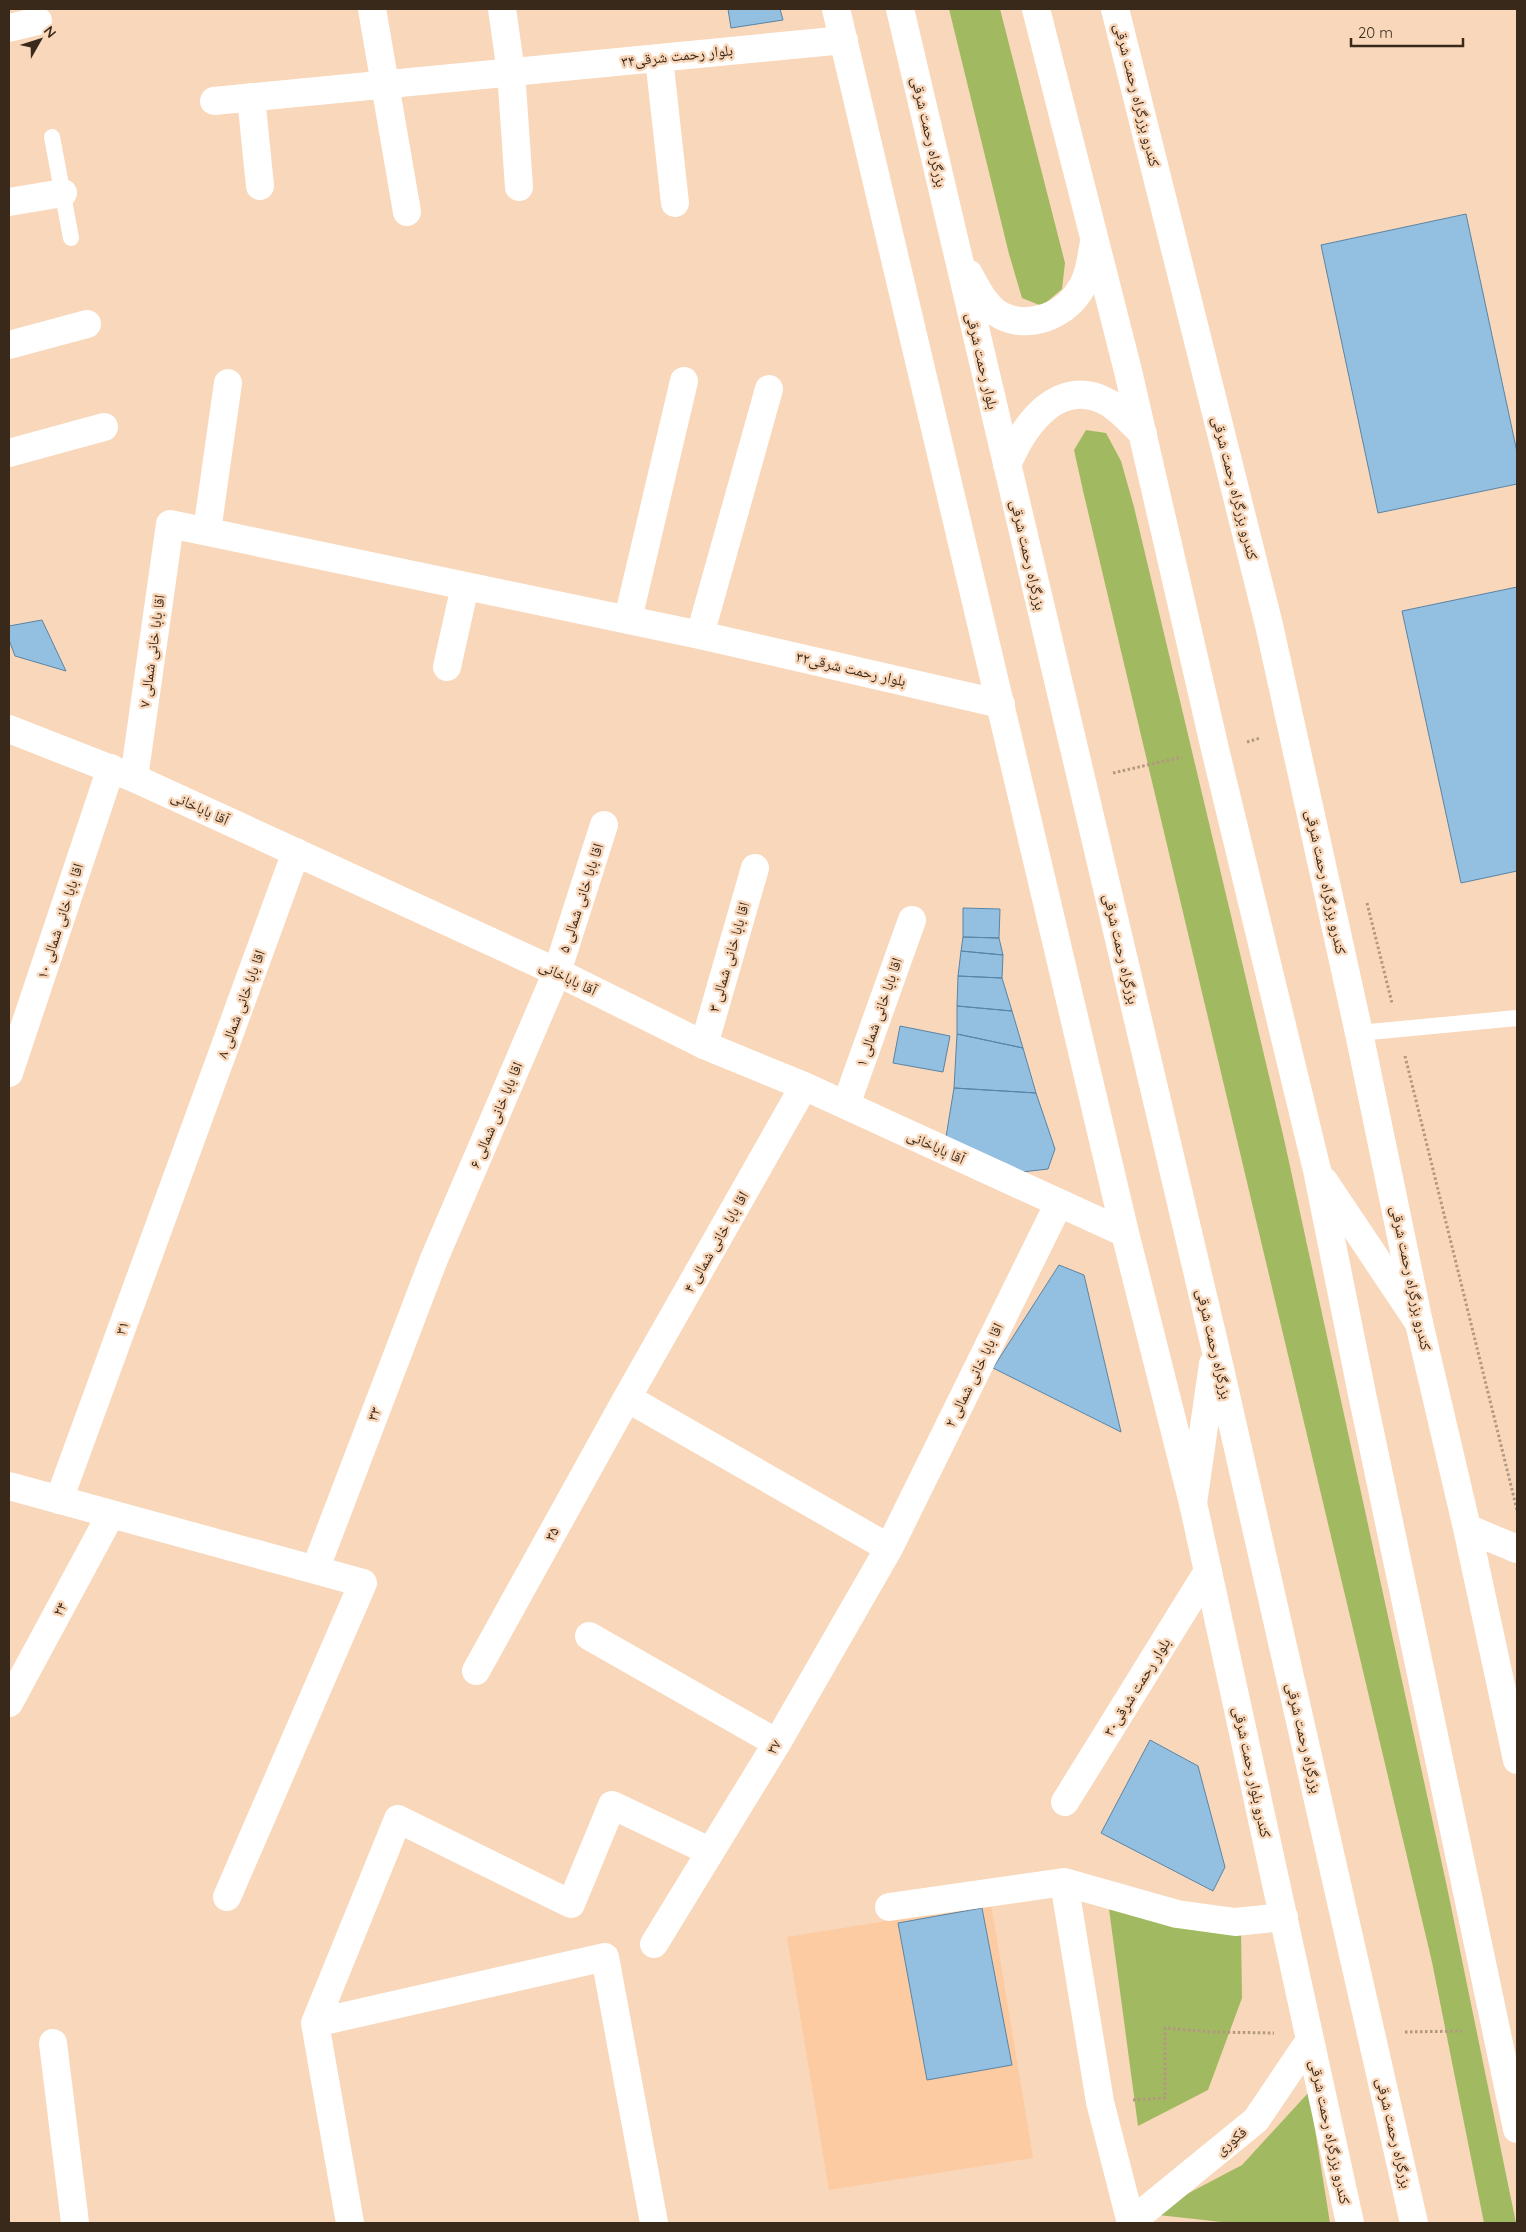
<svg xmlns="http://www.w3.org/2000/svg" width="1526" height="2232" font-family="Quicksand,'Noto Naskh Arabic',sans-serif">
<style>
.built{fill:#fccba2}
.green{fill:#a1b961}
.building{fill:#93bfe1;stroke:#5a84a4}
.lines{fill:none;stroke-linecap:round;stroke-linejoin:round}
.path{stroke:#b39880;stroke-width:3;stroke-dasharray:2.5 2.5;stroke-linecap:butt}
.lane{stroke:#fff;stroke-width:16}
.street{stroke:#fff;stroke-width:28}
.secondary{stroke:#fff;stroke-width:28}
.highway{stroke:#fff;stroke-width:28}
.labels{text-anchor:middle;stroke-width:5;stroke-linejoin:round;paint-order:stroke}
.street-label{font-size:15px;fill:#39291b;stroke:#f9d7ba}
</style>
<rect width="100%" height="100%" fill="#f9d7ba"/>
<path class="built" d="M991,1904L1033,2158L829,2190L787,1937Z"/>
<path class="green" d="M949,9H1000L1065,263L1062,289L1042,306L1022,298L1009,254Z
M1086,430L1106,433L1121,461L1134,507L1284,1139L1447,1887L1516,2223H1484L1432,1962L1084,495L1074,450Z
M1109,1909L1241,1930L1242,1998L1208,2090L1138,2126Z
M1309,2092L1330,2223H1231L1149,2214L1242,2165Z"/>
<path class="building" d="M728,9H780L783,20L731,28Z
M1466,214L1517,452V484L1378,513L1321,245Z
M1517,587V871L1461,883L1402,611Z
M42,620L66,671L15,656L9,640V626Z
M963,908L1000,909L999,938L963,937Z
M963,937L999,938L1003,955L961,951Z
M961,951L1003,955L1002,978L958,976Z
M958,976L1002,978L1012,1011L957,1006Z
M957,1006L1012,1011L1023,1048L957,1034Z
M900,1026L950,1036L943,1072L893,1063Z
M957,1034L1023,1048L1036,1093L954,1088Z
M954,1088L1036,1093L1055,1149L1048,1169L1022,1172L946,1137Z
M1059,1265L1084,1275L1121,1432L993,1368Z
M1150,1740L1198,1766L1225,1867L1213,1891L1101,1833Z
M982,1908L1012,2065L927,2080L898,1923Z"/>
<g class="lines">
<path class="path" d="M1247,742L1260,738
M1113,773L1182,757
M1367,903L1392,1003
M1405,1056L1517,1510
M1405,2032L1462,2031
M1133,2100L1165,2098V2028L1212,2032L1274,2033"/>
<path class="lane" d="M52,137L71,238
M1359,1033L1517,1018"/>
<path class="street" d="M372,9L407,212
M502,9L511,72L519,187
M9,28L38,21
M659,58L675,203
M251,97L260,186
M214,101L844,40
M9,202L63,193
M9,345L87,324
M9,453L104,427
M207,531L228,383
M628,619L684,381
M700,635L769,389
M447,667L465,586
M134,778L170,524L700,635L1001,704
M704,1045L755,868
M9,1073L111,768
M846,1105L912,920
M627,1398L889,1548
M9,1486L363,1583L227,1897
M59,1500L296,852
M315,1570L434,1259L557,972L604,825
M589,1636L777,1743
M476,1671L627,1398L804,1086
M9,1703L111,1514
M1065,1802L1208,1571
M1064,1882L1100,2102L1131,2223
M889,1907L1064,1882L1177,1914L1235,1922L1284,1917
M654,1944L777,1743L889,1548L1059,1203
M315,2023L605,1957L654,2223
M53,2043L75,2223
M350,2223L315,2023L398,1819L571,1904L612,1805L709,1851"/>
<path class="secondary" d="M836,9L1125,1233L1193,1503L1350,2223
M1115,9L1269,625L1359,1033L1419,1323L1467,1528L1517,1760
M9,729L134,778L557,972L704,1045L804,1086L1125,1233
M1467,1528L1517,1549
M1131,2222L1256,2120L1310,2040"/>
<path class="highway" d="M900,9L1215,1347L1414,2223
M1036,9L1128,371L1215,749L1317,1170L1362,1394L1517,2129
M969,274C977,289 986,308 1002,316C1032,330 1067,314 1082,287C1090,274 1091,257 1094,242
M1007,465C1024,425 1059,374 1109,403C1122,411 1133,424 1143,434
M1324,1181L1419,1323
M1193,1503L1213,1364"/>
</g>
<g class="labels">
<g class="street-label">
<text transform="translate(677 56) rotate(-6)" y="5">بلوار رحمت شرقی۳۴</text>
<text transform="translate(1137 95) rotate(76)" y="5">کندرو بزرگراه رحمت شرقی</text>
<text transform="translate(929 132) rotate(77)" y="5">بزرگراه رحمت شرقی</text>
<text transform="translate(982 361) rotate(77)" y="5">بلوار رحمت شرقی</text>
<text transform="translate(1235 488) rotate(76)" y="5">کندرو بزرگراه رحمت شرقی</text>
<text transform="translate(1028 555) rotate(77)" y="5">بزرگراه رحمت شرقی</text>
<text transform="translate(152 651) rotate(-82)" y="5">۷ اقا بابا خانی شمالی</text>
<text transform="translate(851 669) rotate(13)" y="5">بلوار رحمت شرقی۳۲</text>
<text transform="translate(200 808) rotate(25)" y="5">آقا باباخانی</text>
<text transform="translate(1326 882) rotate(78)" y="5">کندرو بزرگراه رحمت شرقی</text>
<text transform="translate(581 898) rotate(-72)" y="5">۵ اقا بابا خانی شمالی</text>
<text transform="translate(60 921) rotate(-72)" y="5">۱۰ اقا بابا خانی شمالی</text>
<text transform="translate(1121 949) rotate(77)" y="5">بزرگراه رحمت شرقی</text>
<text transform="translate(729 957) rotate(-74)" y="5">۳ اقا بابا خانی شمالی</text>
<text transform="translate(568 978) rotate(26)" y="5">آقا باباخانی</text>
<text transform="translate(241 1004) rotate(-70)" y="5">۸ اقا بابا خانی شمالی</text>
<text transform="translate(879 1012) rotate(-71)" y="5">۱ اقا بابا خانی شمالی</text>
<text transform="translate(496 1115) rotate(-67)" y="5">۶ اقا بابا خانی شمالی</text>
<text transform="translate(936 1147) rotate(25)" y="5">آقا باباخانی</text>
<text transform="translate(716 1242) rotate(-60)" y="5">۴ اقا بابا خانی شمالی</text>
<text transform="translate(1411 1278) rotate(78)" y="5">کندرو بزرگراه رحمت شرقی</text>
<text transform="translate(122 1328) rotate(-70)" y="5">۳۱</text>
<text transform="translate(1214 1344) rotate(77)" y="5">بزرگراه رحمت شرقی</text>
<text transform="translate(974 1375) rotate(-64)" y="5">۲ اقا بابا خانی شمالی</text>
<text transform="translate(374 1414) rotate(-69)" y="5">۳۳</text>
<text transform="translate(552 1534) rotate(-61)" y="5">۳۵</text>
<text transform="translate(60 1609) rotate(-61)" y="5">۲۴</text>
<text transform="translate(1137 1687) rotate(-58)" y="5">بلوار رحمت شرقی۳۰</text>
<text transform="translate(1304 1738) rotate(77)" y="5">بزرگراه رحمت شرقی</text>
<text transform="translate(774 1747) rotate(-59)" y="5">۳۷</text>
<text transform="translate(1252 1772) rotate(78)" y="5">کندرو بلوار رحمت شرقی</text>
<text transform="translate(1330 2132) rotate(78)" y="5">کندرو بزرگراه رحمت شرقی</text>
<text transform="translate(1394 2133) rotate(77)" y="5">بزرگراه رحمت شرقی</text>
<text transform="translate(1231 2141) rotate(-39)" y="5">فکوری</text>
</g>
</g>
<rect width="1526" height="2232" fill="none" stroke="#39291b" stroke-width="20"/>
<g transform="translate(40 40) rotate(51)" stroke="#f9d7ba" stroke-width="4" paint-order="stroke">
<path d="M0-4L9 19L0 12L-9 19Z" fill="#39291b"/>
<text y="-8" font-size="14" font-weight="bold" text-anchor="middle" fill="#39291b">N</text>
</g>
<path d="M1351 38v8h112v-8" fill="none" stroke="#39291b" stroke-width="2.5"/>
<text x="1358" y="38" font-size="15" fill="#39291b" stroke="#f9d7ba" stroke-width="4" paint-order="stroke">20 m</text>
</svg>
